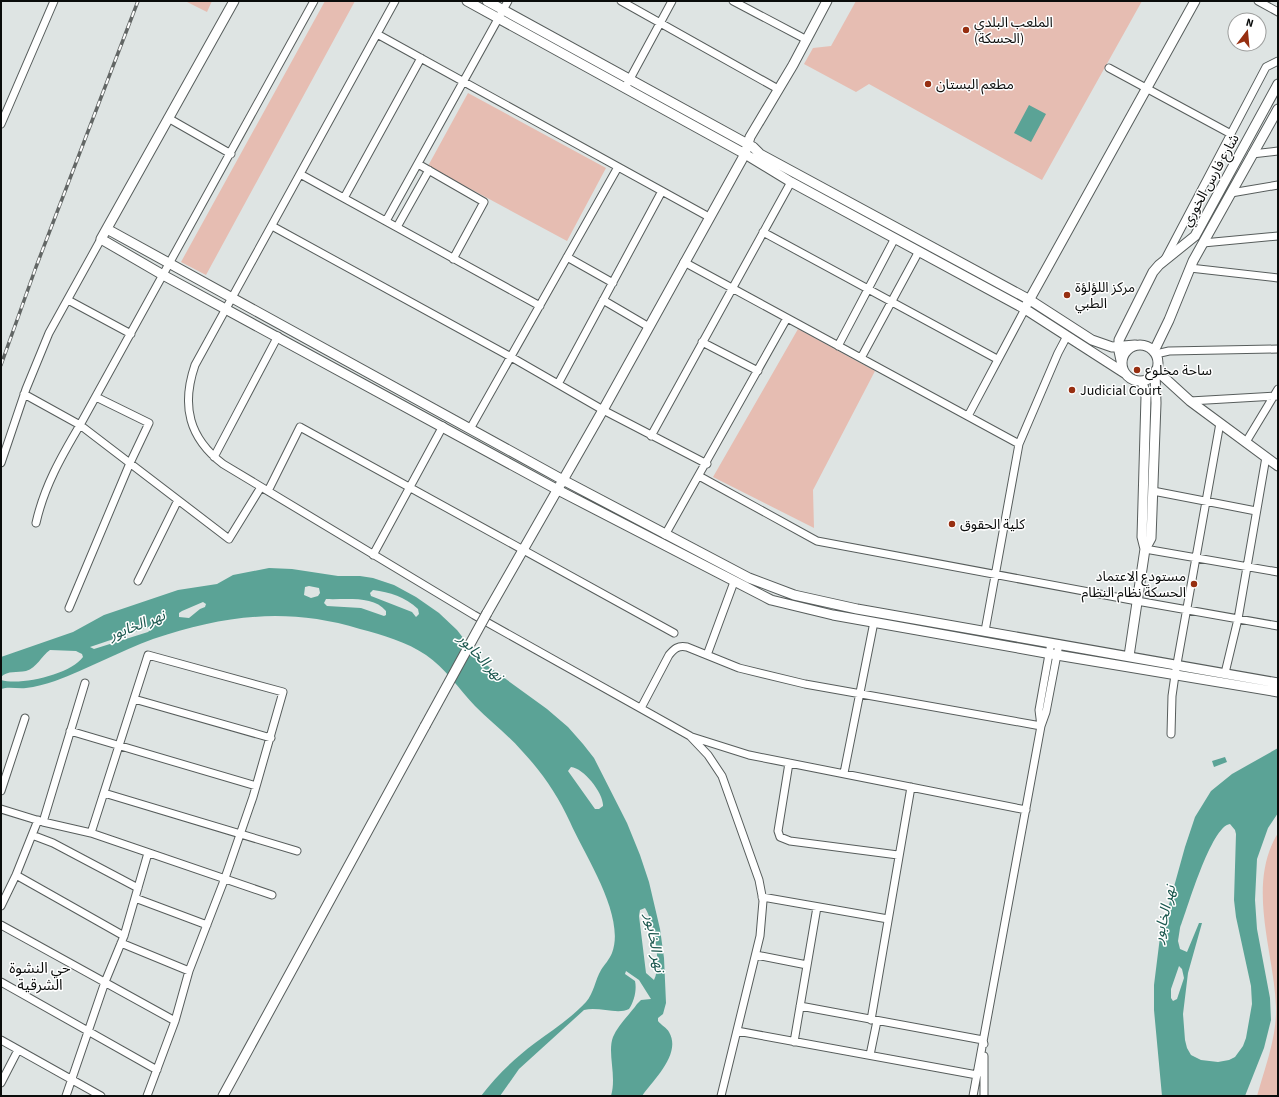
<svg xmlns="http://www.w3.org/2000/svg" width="1279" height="1097" font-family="'Source Sans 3','Noto Sans Arabic',sans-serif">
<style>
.green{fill:#e6bdb2}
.water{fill:#5ba396;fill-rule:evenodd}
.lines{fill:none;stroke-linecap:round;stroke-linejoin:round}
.minor-casing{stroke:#575d5c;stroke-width:9}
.tertiary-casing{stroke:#575d5c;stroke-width:11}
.minor{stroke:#fff;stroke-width:7}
.tertiary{stroke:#fff;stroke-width:9}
.rail-casing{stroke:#626665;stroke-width:3.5}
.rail{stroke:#fff;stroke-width:2;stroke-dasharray:6;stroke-linecap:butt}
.tertiary-bridge-casing{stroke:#575d5c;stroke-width:11;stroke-linecap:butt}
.tertiary-bridge{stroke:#fff;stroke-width:9}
.poi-dot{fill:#972f11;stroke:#fff;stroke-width:1.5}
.labels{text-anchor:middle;stroke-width:3;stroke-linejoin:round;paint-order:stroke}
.poi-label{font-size:14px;fill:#0a0c0b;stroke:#fff;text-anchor:start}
.street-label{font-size:14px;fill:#0a0c0b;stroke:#fff}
.water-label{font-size:15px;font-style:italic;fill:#1b574e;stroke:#fff}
.neighbourhood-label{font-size:15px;fill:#0a0c0b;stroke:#fff}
</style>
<rect width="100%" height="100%" fill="#dee4e3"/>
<path class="green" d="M185,1H212L207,12Z
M325,1H355L206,275L181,262Z
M856,1H1142L1042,180L869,84L856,92L804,64L813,48L831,46Z
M468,93L606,168L567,241L428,166Z
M798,329L875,371L813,490L814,528L713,477Z
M1278,833V1096H1257C1265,1067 1277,1037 1276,1007C1274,951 1246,885 1278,833Z"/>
<path class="water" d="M1029,105L1046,114L1031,142L1014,133Z
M269,568L292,569L338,576H360L373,578L394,585L416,597L439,613L457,630L481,661L547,709L568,727L583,744L594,758L627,823L640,855L649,882L660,929L664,958L666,1003L663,1014L658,1018V1021C661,1025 667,1028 669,1032C682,1054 653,1080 642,1096H611C617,1076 607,1053 613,1037C618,1025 630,1014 637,1004L641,1000L651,999L639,980L626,971L625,974L635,981C637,990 634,1002 629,1009C617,1015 598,1006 584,1010L519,1069L500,1096H481C496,1076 515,1058 535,1043C553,1030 571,1018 586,1002C594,993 595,980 601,970C605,964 609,960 612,953C626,916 585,856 570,822C558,796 542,772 522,751C508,735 490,721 475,706C459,689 445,668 426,655C407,642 383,635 360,629C287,607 225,615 153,639C120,651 88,669 55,681C46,684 35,687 26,688C17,689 9,686 1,689V680C21,686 71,674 83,657L82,654L76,651L50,650C41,656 37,668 26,671C17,673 8,670 1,677V657L73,632L104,615L178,590L217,584L233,575ZM309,586L319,588L320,593L318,596L311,598L304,595L305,587ZM373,590C390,592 405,597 418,609L419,614L416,617L412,612L371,596L370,593ZM326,599C345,600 373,595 386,611V615L384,616L361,608L327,606L324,603ZM203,602L206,604L205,607L200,609L189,618L179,617V613L182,611ZM149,627L151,629L148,632L94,649L90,647ZM571,767C584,768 604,794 603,806L599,809H595L568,771ZM645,908C654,922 662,964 654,980L646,973L639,916L640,910Z
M1278,748V813L1268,828L1257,859L1255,900L1257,929L1270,998L1271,1020L1264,1048L1245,1096H1162L1154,1010V985L1160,937L1185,847L1195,817L1211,791L1232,774ZM1230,824L1235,830L1236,834L1234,900L1236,917L1251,986L1252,1004L1246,1038L1243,1046L1235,1057L1229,1060L1218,1062L1201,1060L1191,1055L1187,1048L1185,1040L1183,1014L1188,973L1202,923H1199L1187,952L1180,949L1178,941L1180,928C1187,910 1211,826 1230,824ZM1179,966L1182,969L1184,978L1177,999L1173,1001L1171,998V989Z
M1225,757L1227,762L1214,767L1212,761Z"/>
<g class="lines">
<g class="minor-casing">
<path id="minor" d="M395,1L195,365C181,406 189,438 223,464L474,615L690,736L708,755L722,776L759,880L763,901L760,936L721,1096
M621,1L778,89
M733,1L807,40
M1258,1L1278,12
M377,34L709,217
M1109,68L1231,134
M625,88L672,1
M168,118L231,154
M1,124L54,1
M1252,154L1278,151
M418,164L484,202L453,259
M300,174L540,306
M1231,193L1278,185
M344,198L421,58
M386,221L508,1
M272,226L511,357L603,410L707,464
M397,227L429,170
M763,232L997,359
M1203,243L1278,236
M567,257L613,283
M1165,259L1266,67L1278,61
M684,262L1019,444
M1190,268L1278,278
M68,300L131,334
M603,300L649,327
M702,342L758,371
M838,346L895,238
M1156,354L1169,351L1278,349
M861,358L919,251
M558,384L662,191
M24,394L80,425L229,539L261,487
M1190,401L1278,396
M968,416L1025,309
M470,429L618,167
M651,436L791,182
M1246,442L1278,389
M214,457L278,336
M1,463L26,389L49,333L101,239
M699,476L817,541L1137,601L1278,626
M268,491L300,427L674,633
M1153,491L1256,511
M36,523C44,487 61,457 80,425L314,1
M665,535L787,318
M1145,549L1278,572
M373,555L443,426
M138,581L178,500
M69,608L130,463L149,423L96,397
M985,631L1019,444L1058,353L1067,336
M707,655L734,582
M1225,673L1238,619L1266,457
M134,699L271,738
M641,708L669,655C674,649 678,645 687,647L739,668L805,684L1041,726
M1041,726L1039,710L1051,643
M70,731L256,786
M1171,734L1172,696L1175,675L1220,423
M692,737L749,755L1026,810
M789,763L778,831L780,837L790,841L898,855
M844,773L874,622
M1,791L25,718
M104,793L297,851
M1,809L43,822L91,833L272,895
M43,822L85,683
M91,833L148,655L283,692L253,797L225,878L189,971L175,1021L147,1096
M32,835L53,843L138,888
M16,875L124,936
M762,897L888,919
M135,898L207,925
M1,906L16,875L38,820
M1,925L175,1021
M121,943L189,971
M756,955L807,965
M1,982L157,1070
M800,1006L983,1040L984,1044
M871,1020L911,787
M737,1031L977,1075
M1,1040L101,1096
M794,1042L817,907
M870,1055L877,1021
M984,1056V1096
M1,1083L18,1050
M66,1096L105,982L124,936L148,853
M973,1096L1041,726L1046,712L1059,644"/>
</g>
<g class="tertiary-casing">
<path id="tertiary" d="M234,1L101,239L163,275L558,490L771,600L833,615L1057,655L1278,692
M467,1L745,154L791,182L1025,309L1126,374
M487,1L753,147L760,154L1030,300L1092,340L1112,347L1135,345
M107,229L563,480L749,578L794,595L857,609L1278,683
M1027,304L1195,1
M1122 363a18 18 0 1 1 36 0a18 18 0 1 1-36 0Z
M1154,351L1169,320L1193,261L1278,109
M1122,365L1119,351V340L1153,272L1159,265L1195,236L1278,84
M1156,370L1190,401L1278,466
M1142,381L1146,397L1142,537L1145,549
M487,613L603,410L745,154L750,137L793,65L827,1
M1129,656L1145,549L1151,538L1156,403L1155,373
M223,1096L425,726"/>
</g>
<use href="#minor" class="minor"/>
<use href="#tertiary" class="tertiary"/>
<g class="rail-casing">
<path id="rail" d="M1,365L36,267L138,1"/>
</g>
<use href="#rail" class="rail"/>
<g class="tertiary-bridge-casing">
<path id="tertiary-bridge" d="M425,726L487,613"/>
</g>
<use href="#tertiary-bridge" class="tertiary-bridge"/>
</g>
<g class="poi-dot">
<circle cx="966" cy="30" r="4"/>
<circle cx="928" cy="84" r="4"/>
<circle cx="1067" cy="295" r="4"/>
<circle cx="1137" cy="370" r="4"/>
<circle cx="1072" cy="390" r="4"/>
<circle cx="952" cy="524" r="4"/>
<circle cx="1194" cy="584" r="4"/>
</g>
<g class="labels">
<g class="poi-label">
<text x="974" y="27">الملعب البلدي<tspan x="974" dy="16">(الحسكة)</tspan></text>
<text x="936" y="89">مطعم البستان</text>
<text x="1075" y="292">مركز اللؤلؤة<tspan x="1075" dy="16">الطبي</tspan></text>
<text x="1145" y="375">ساحة مخلوع</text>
<text x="1080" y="395">Judicial Court</text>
<text x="960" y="529">كلية الحقوق</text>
<text x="1186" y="581" text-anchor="end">مستودع الاعتماد<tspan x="1186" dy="16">الحسكة نظام النظام</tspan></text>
</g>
<g class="street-label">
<text transform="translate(1210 180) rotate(-61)" y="5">شارع فارس الخوري</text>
</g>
<g class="water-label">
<text transform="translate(137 625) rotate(-21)" y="5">نهر الخابور</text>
<text transform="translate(481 657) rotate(47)" y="5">نهر الخابور</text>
<text transform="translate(1164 914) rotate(-77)" y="5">نهر الخابور</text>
<text transform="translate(655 943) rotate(80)" y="5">نهر الخابور</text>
</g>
<g class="neighbourhood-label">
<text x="40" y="973">حي النشوة<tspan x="40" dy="17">الشرقية</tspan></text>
</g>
</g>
<rect width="1279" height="1097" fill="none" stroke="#0a0c0b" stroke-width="4"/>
<g transform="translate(1247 32) rotate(16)"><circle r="19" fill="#ffffff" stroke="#9d9e9d"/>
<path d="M0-3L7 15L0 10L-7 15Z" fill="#972f11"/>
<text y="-6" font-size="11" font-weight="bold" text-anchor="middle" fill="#0a0c0b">N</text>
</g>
</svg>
